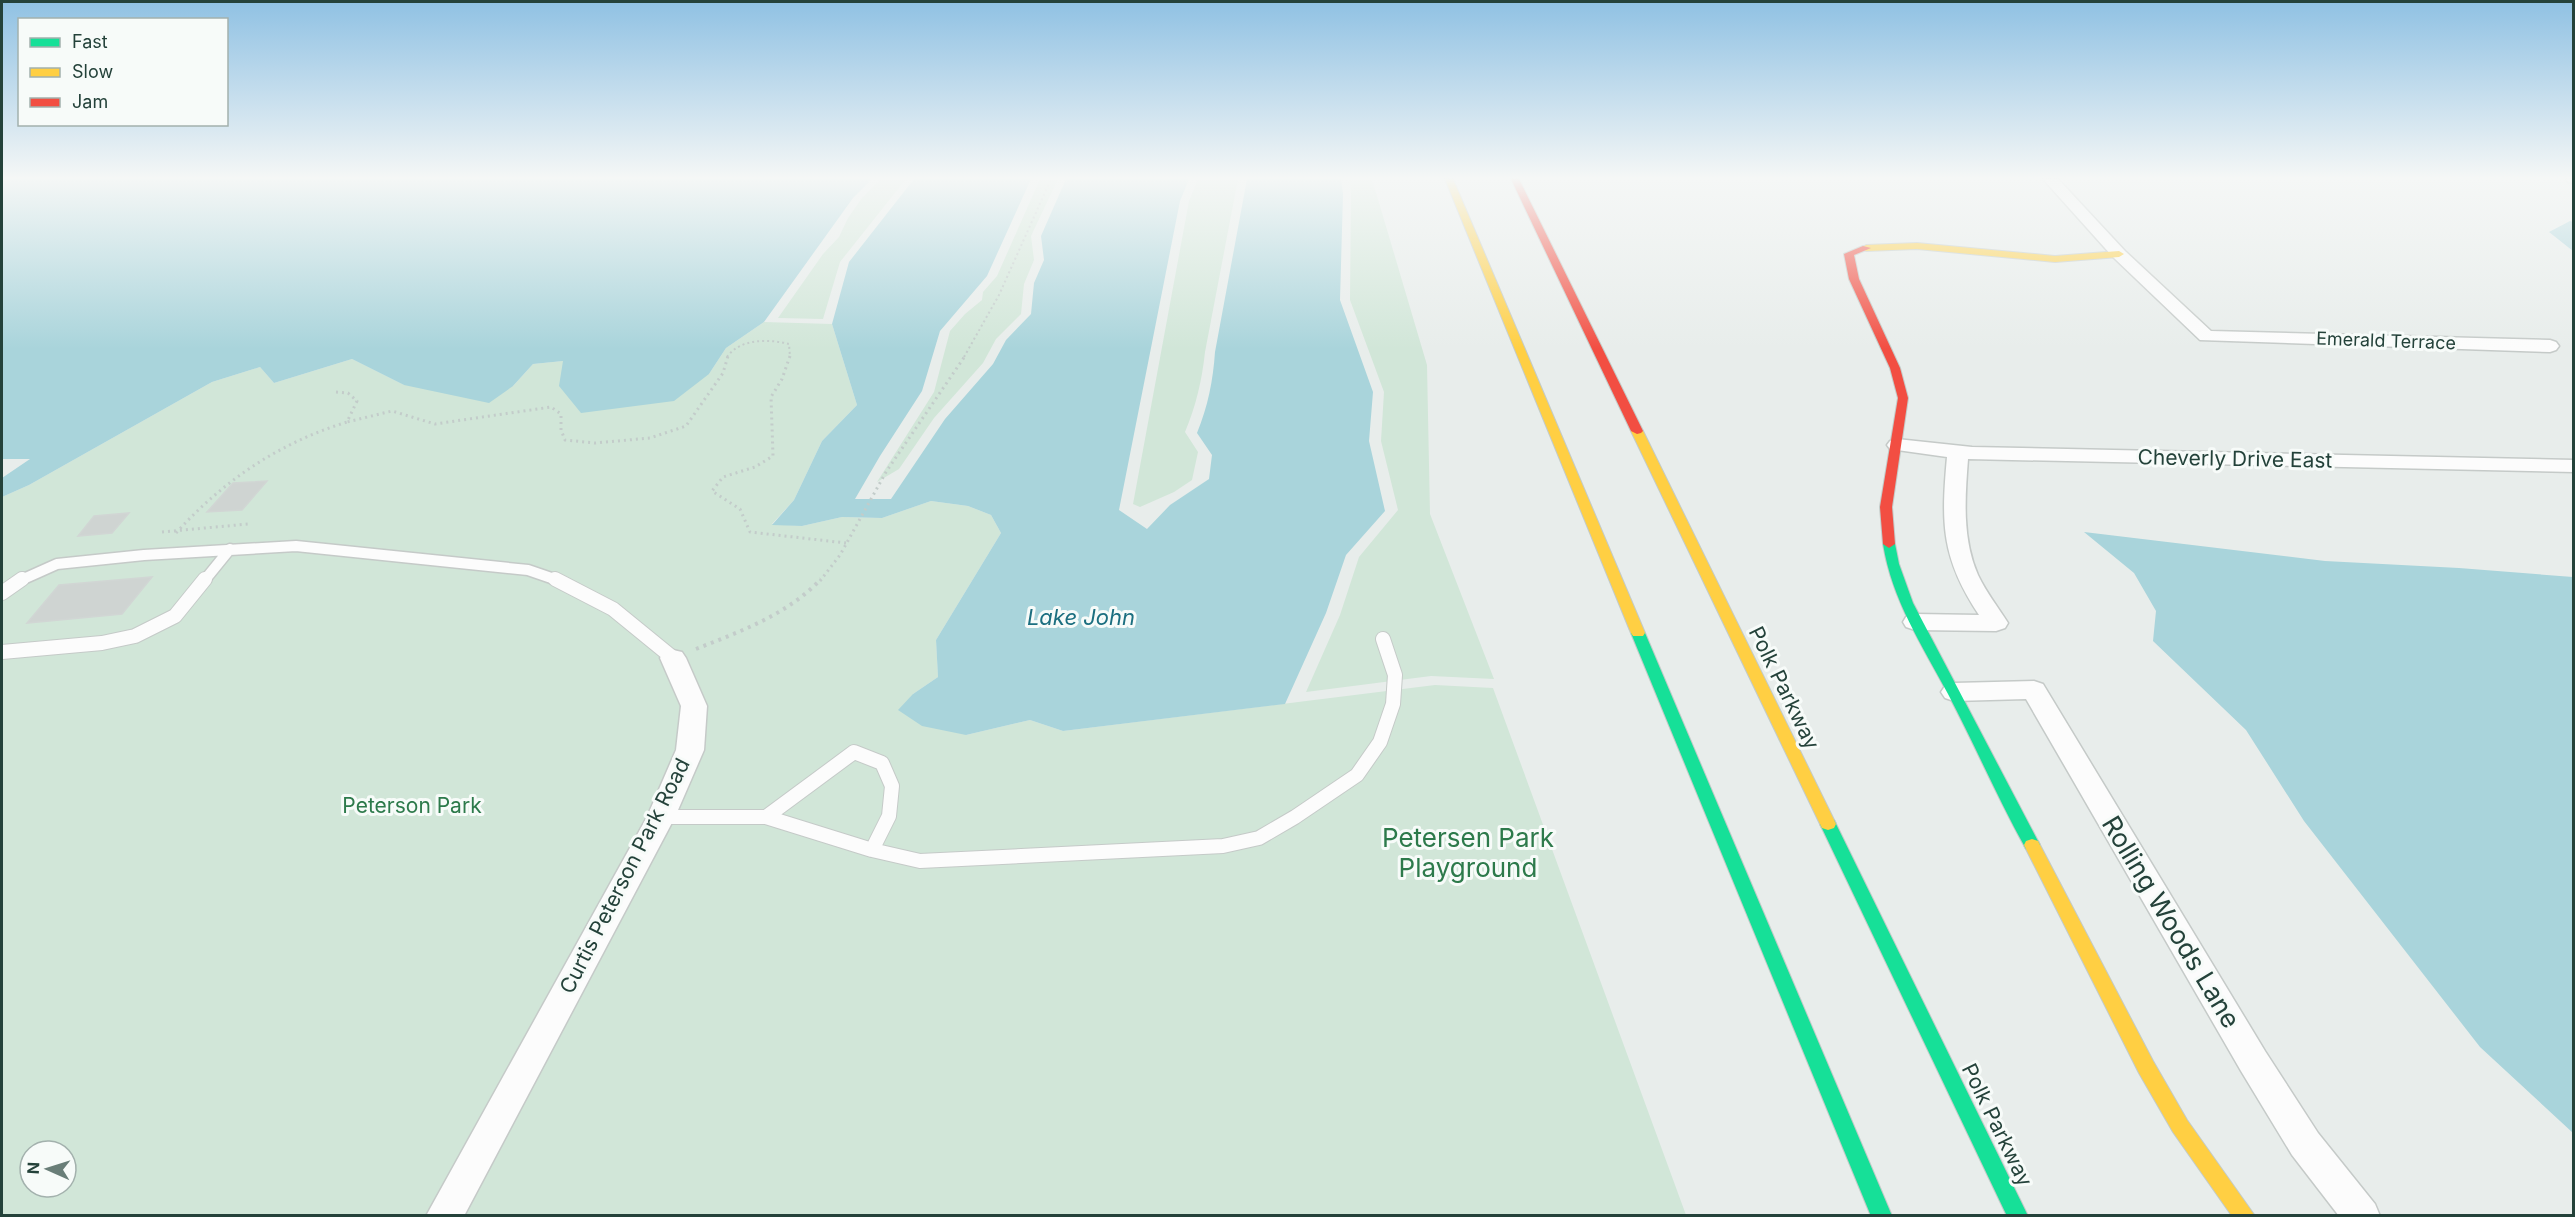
<svg xmlns="http://www.w3.org/2000/svg" width="2575" height="1217" font-family="Inter,sans-serif">
<style>
.green{fill:#d1e6d8;fill-rule:evenodd}
.water{fill:#a9d4db}
.building{fill:#cfd4d2;stroke:#d1d6d4;stroke-width:1.5}
.lines{fill:none;stroke-linecap:round;stroke-linejoin:round}
.lane-far1-casing{stroke:#c5cac8;stroke-width:13}
.lane-casing{stroke:#c5cac8;stroke-width:16}
.street-casing{stroke:#c5cac8;stroke-width:3}
.fast-casing{stroke:#c3cbc8;stroke-width:2}
.slow-casing{stroke:#c3cbc8;stroke-width:2}
.jam-casing{stroke:#c3cbc8;stroke-width:2}
.path-far2{stroke:#c3ccca;stroke-width:2;stroke-dasharray:2 3;stroke-linecap:butt}
.path-far1{stroke:#c3ccca;stroke-width:3;stroke-dasharray:2 4;stroke-linecap:butt}
.path{stroke:#c3ccca;stroke-width:4;stroke-dasharray:3 5;stroke-linecap:butt}
.lane-far1{stroke:#fcfcfc;stroke-width:10}
.lane{stroke:#fcfcfc;stroke-width:14}
.street{fill:#fcfcfc;fill-rule:evenodd}
.fast{fill:#16e098;fill-rule:evenodd}
.slow{fill:#ffcf43;fill-rule:evenodd}
.jam{fill:#f24e42;fill-rule:evenodd}
.labels{text-anchor:middle;stroke-width:6;stroke-linejoin:round;paint-order:stroke}
.far-street-label{font-size:18px;fill:#24423a;stroke:#f7fbf9}
.street-label{font-size:21px;fill:#24423a;stroke:#f7fbf9}
.park-label{font-size:21px;fill:#2d7a4b;stroke:#f7fbf9}
.water-label{font-size:22px;font-style:italic;fill:#1c6f80;stroke:#f7fbf9}
.near-park-label{font-size:26px;fill:#2d7a4b;stroke:#f7fbf9}
.near-street-label{font-size:26px;fill:#24423a;stroke:#f7fbf9}
</style>
<rect width="100%" height="100%" fill="#e8edeb"/>
<path class="green" d="M881,179H906L840,262L823,319L778,318L823,254L839,237L848,218L862,198Z
M1040,179H1058L1031,236L1034,260L1024,284L1021,314L996,339L983,363L934,418L899,469L877,482L934,392L950,331L965,314L982,300L983,292L997,276Z
M1198,179H1238L1205,352C1202,380 1196,406 1185,432L1198,452L1192,480L1174,492L1140,507L1133,504L1189,201Z
M1350,179H1372L1427,365L1430,514L1494,679L1431,676L1306,692L1340,615L1359,557L1398,510L1381,441L1384,392L1350,300L1351,194Z
M764,322L832,324L857,405L822,441L794,500L772,524L802,526L842,517L882,518L931,501L968,506L991,515L1001,533L936,640L938,677L913,694L966,735L1030,720L1063,731L1435,685L1493,688L1686,1215L2,1216V497L29,485L212,382L260,367L274,383L352,359L404,385L513,386L533,364L563,361L709,374L726,348ZM30,1151H66V1187H30Z"/>
<path class="water" d="M2,179H872L853,198L764,322L726,348L709,374L674,401L581,413L559,386L563,361L533,364L513,386L489,403L404,385L352,359L274,383L260,367L212,382L29,485L2,497V478L30,459H2Z
M914,179H1031L987,276L940,331L922,391L880,456L855,499H891L945,419L993,364L1006,340L1031,314L1034,283L1044,260L1041,236L1066,179H1189L1180,201L1119,510L1147,529L1170,505L1209,479L1212,455L1197,433C1208,406 1213,381 1215,352L1247,179H1341L1343,194L1340,300L1373,392L1369,441L1385,511L1346,555L1326,613L1285,704L1063,731L1030,720L966,735L922,726L898,710L913,694L938,677L936,640L1001,533L991,515L968,506L931,501L882,518L842,517L802,526L772,525L794,500L822,441L857,405L832,324L849,262Z
M2570,221L2573,222V251L2549,232Z
M2084,532L2325,561L2459,568L2573,577V1133L2480,1047L2304,821L2246,730L2153,641L2156,611L2134,573Z"/>
<path class="building" d="M267,481L242,510L207,512L233,483Z
M129,513L112,533L78,536L94,516Z
M152,577L122,614L27,623L59,585Z"/>
<g class="lines">
<g class="lane-far1-casing">
<path id="lane-far1" d="M19,581L57,564L144,555L296,546L528,570L560,581
M204,581L230,549"/>
</g>
<g class="lane-casing">
<path id="lane" d="M555,579L613,609L673,658
M2,593L22,579
M2,652L102,643L135,636L175,616L205,579
M661,817H766L872,850L920,861L1223,846L1259,838L1295,817L1357,775L1380,742L1393,704L1395,675L1383,639
M766,817L854,752L882,763L892,786L889,816L872,850"/>
</g>
<g class="street-casing">
<path id="street" d="M2043,179H2058L2125,251L2211,331L2550,340L2556,342L2559,346L2556,350L2550,352L2200,340L2113,257Z
M2566,179H2574V183L2568,182Z
M1897,439L1972,447L2574,460V472L1968,459C1965,498 1962,539 1978,575C1986,592 1998,607 2008,623L2005,628L1996,631L1915,630L1906,627L1903,622L1906,617L1915,614L1979,615C1941,558 1941,523 1947,457L1890,449L1887,445L1890,441Z
M673,650L682,652L686,658L707,706L704,750L675,817L464,1216H426L647,817L676,750L681,706L660,658L664,652Z
M2034,681L2043,684L2265,1051L2318,1133L2375,1204L2380,1216H2339L2292,1155L2241,1071L2026,699L1954,701L1945,698L1941,692L1945,686L1954,683Z"/>
</g>
<g class="fast-casing">
<path id="fast" d="M1889,540L1895,544L1899,564L1913,603L2040,845L2038,849L2032,851L2026,849C1998,799 1975,745 1948,694C1922,645 1892,600 1883,544Z
M1638,629L1645,633L1892,1216H1871L1631,633Z
M1828,818L1834,820L1836,824L2028,1216H2007L1820,824L1822,820Z"/>
</g>
<g class="slow-casing">
<path id="slow" d="M1445,179H1453L1645,633L1643,636H1633L1631,633Z
M1917,243L2055,256L2119,251L2124,254L2119,257L2055,262L1917,249L1866,251L1861,248L1866,245Z
M1637,428L1643,431L1836,824L1834,828L1828,830L1822,828L1820,824L1631,431Z
M2032,839L2038,841L2040,845L2153,1061L2187,1120L2255,1216H2232L2173,1132L2139,1073L2024,845L2026,841Z"/>
</g>
<g class="jam-casing">
<path id="jam" d="M1511,179H1519L1643,431L1641,433L1637,434L1631,431Z
M1863,246L1871,248L1854,255L1859,279L1900,368L1908,398L1892,507L1895,544L1889,548L1883,544L1880,507L1898,398L1890,368L1849,279L1844,254Z"/>
</g>
<path class="path-far2" d="M727,357C740,338 770,339 789,344L790,357
M964,357L999,295L1051,179"/>
<path class="path-far1" d="M790,356L782,379L771,397L773,456L755,467L723,477L712,491L740,509L750,532L846,543
M336,392L348,393L357,401L347,422L392,411L435,424L551,407L561,414V430L565,440L595,443L650,438L686,426L723,373L728,356
M162,532L248,524
M176,533C224,480 279,443 347,422
M820,581L840,555L886,472L965,356"/>
<path class="path" d="M696,649C741,631 787,615 821,579"/>
<use href="#lane-far1" class="lane-far1"/>
<use href="#lane" class="lane"/>
<use href="#street" class="street"/>
<use href="#fast" class="fast"/>
<use href="#slow" class="slow"/>
<use href="#jam" class="jam"/>
</g>
<linearGradient id="sky" x2="0" y2="1"><stop stop-color="#8fc1e3"/><stop offset="0.51" stop-color="#f5f7f6"/><stop offset="1" stop-color="#f5f7f6" stop-opacity="0"/></linearGradient>
<rect width="2575" height="349" fill="url(#sky)"/>
<g class="labels">
<g class="far-street-label">
<text transform="translate(2386 341) rotate(2)" y="6">Emerald Terrace</text>
</g>
<g class="street-label">
<text transform="translate(2235 459) rotate(1)" y="7">Cheverly Drive East</text>
<text transform="translate(1784 688) rotate(64)" y="7">Polk Parkway</text>
<text transform="translate(625 876) rotate(-63)" y="7">Curtis Peterson Park Road</text>
<text transform="translate(1997 1125) rotate(64)" y="7">Polk Parkway</text>
</g>
<g class="park-label">
<text x="412" y="813">Peterson Park</text>
</g>
<g class="water-label">
<text x="1081" y="625">Lake John</text>
</g>
<g class="near-park-label">
<text x="1468" y="847">Petersen Park<tspan x="1468" dy="30">Playground</tspan></text>
</g>
<g class="near-street-label">
<text transform="translate(2171 922) rotate(59)" y="9">Rolling Woods Lane</text>
</g>
</g>
<rect width="2575" height="1217" fill="none" stroke="#24423a" stroke-width="6"/>
<rect x="18" y="18" width="210" height="108" fill="#f7fbf9" stroke="#a3b1ad" stroke-width="1.5"/>
<rect x="30" y="38" width="30" height="9" fill="#16e098" stroke="#a3b1ad" stroke-width="1.5"/>
<text x="72" y="48" font-size="18" fill="#24423a">Fast</text>
<rect x="30" y="68" width="30" height="9" fill="#ffcf43" stroke="#a3b1ad" stroke-width="1.5"/>
<text x="72" y="78" font-size="18" fill="#24423a">Slow</text>
<rect x="30" y="98" width="30" height="9" fill="#f24e42" stroke="#a3b1ad" stroke-width="1.5"/>
<text x="72" y="108" font-size="18" fill="#24423a">Jam</text>
<g transform="translate(48 1169) rotate(273)"><circle r="28" fill="#f7fbf9" stroke="#a3b1ad" stroke-width="1.5"/>
<path d="M0-4.5L10 22L0 15L-10 22Z" fill="#697e78"/>
<text y="-9" font-size="16" font-weight="bold" text-anchor="middle" fill="#24423a">N</text>
</g>
</svg>
